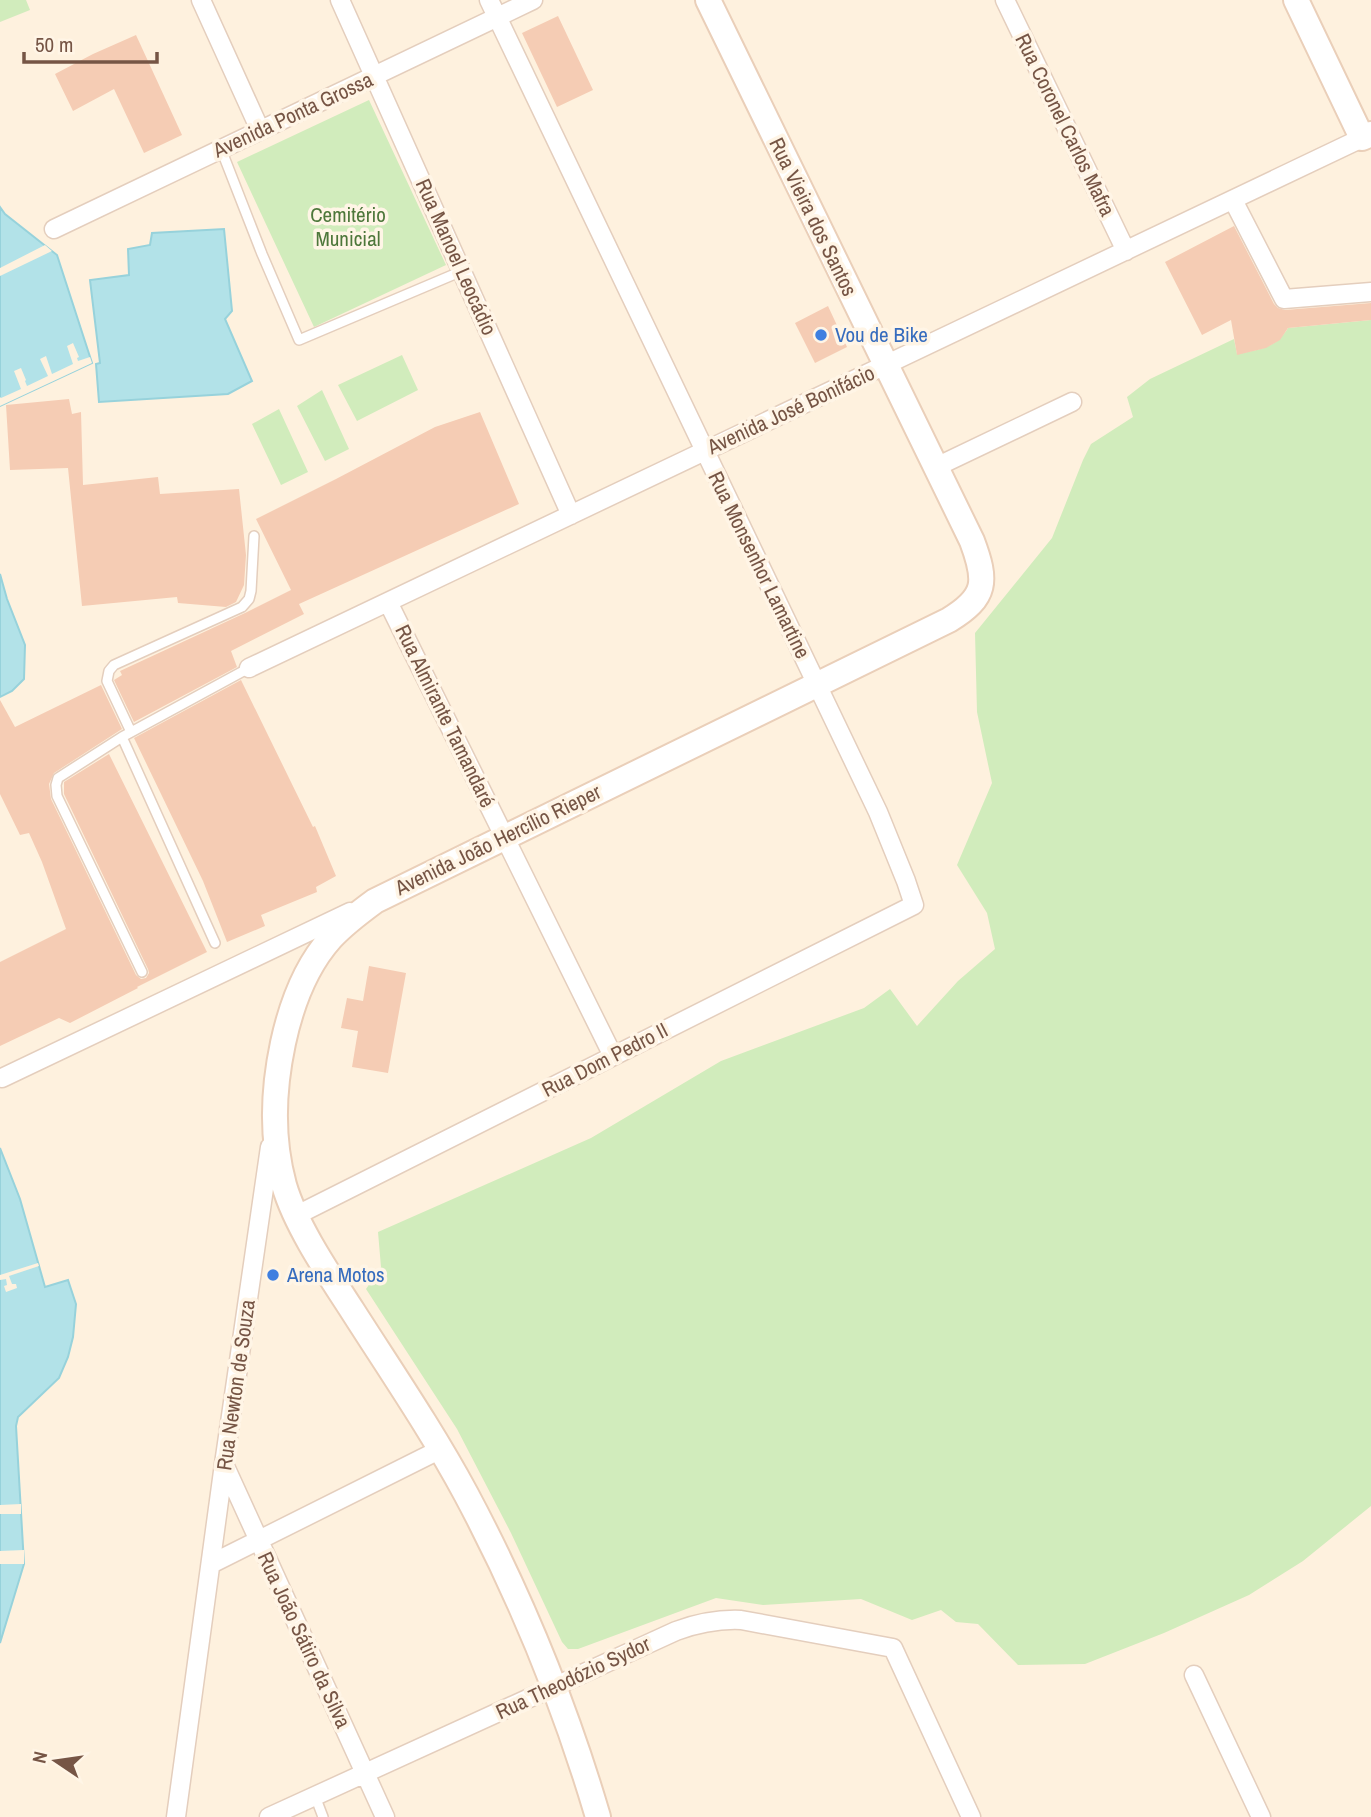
<svg xmlns="http://www.w3.org/2000/svg" width="1371" height="1817" font-family="'Archivo Narrow',sans-serif">
<style>
.green{fill:#d1ecbc}
.water{fill:#b2e2e8;stroke:#97d2db;stroke-width:2}
.pier{fill:#fef1de}
.building{fill:#f5ccb4}
.lines{fill:none;stroke-linecap:round;stroke-linejoin:round}
.lane-casing{stroke:#e4cebd;stroke-width:12}
.street-casing{stroke:#e4cebd;stroke-width:21}
.secondary-casing{stroke:#eacfb9;stroke-width:28}
.lane{stroke:#fff;stroke-width:9}
.street{stroke:#fff;stroke-width:18}
.secondary{stroke:#fff;stroke-width:24}
.shop-dot{fill:#3f7fe0;stroke:#fff5e6;stroke-width:2.5}
.labels{text-anchor:middle;stroke-width:7;stroke-linejoin:round;paint-order:stroke}
.street-label{font-size:21px;fill:#765545;stroke:#fff5e6}
.park-label{font-size:21px;fill:#4d773a;stroke:#fff5e6}
.shop-label{font-size:21px;fill:#366cbe;stroke:#fff5e6;text-anchor:start}
</style>
<rect width="100%" height="100%" fill="#fef1de"/>
<path class="green" d="M0,0H26L30,10L0,22Z
M369,100L446,265L314,327L237,162Z
M1371,320V1506L1303,1561L1249,1595L1164,1633L1085,1664L1018,1665L978,1624L956,1622L941,1610L912,1620L861,1599L763,1605L716,1598L578,1649H568L562,1642L511,1533L457,1429L366,1289L381,1267L378,1232L591,1138L721,1061L864,1008L890,989L917,1026L958,981L995,949L987,913L957,865L992,783L977,712L975,633L1052,538L1083,460L1091,444L1133,417L1127,397L1150,379L1234,339L1237,354C1260,349 1275,349 1288,328Z
M402,355L418,390L357,421L338,385Z
M322,390L349,449L325,461L297,406Z
M279,409L308,472L281,485L252,424Z"/>
<path class="water" d="M0,207L5,214L57,255L92,363L0,406Z
M224,229L232,311L225,319L252,381L228,394L99,402L96,364L100,363L90,280L129,275L128,249L150,245L152,233Z
M0,574L7,599L25,645L24,679L12,691L0,697Z
M0,1148L20,1199L45,1287L68,1280L76,1304L73,1337L68,1357L59,1378L18,1417L16,1426L24,1564L0,1643Z"/>
<path class="pier" d="M45,245L52,251L0,276V268Z
M73,343L79,357L77,358L78,361L90,357L92,363L0,406V397L1,398L21,389L14,371L21,368L26,380L25,381L27,386L48,376L40,359L46,356L52,374L73,364L67,346Z
M38,1263L39,1266L9,1276L12,1284H16L17,1288L6,1292L4,1286L7,1285L6,1279L0,1280V1275Z
M21,1504V1514H0V1505Z
M24,1550V1564H0V1551Z"/>
<path class="building" d="M558,16L593,90L557,107L522,33Z
M136,35L182,135L144,153L114,89L73,111L55,74L93,54Z
M1234,226L1274,304L1278,308L1285,310L1371,303V320L1288,328L1280,340L1266,348L1237,355L1231,320L1202,335L1165,262Z
M828,306L847,347L815,363L795,323Z
M69,399L72,414L81,412L83,485L158,477L160,494L239,489L246,555L244,585L236,602L226,607L178,603L177,597L82,606L68,468L10,470L6,405Z
M480,412L519,504L299,604L304,614L231,651L237,667L134,722L114,680L122,675L120,671L245,613L291,590L256,519L336,479L435,427Z
M241,680L313,827L315,826L336,876L316,887L317,892L261,915L265,926L227,942L203,881L134,738Z
M101,685L122,729L54,773L49,784L51,799L136,975L141,979L146,978L149,973L148,969L64,794V782L109,754L207,952L137,987L138,988L70,1023L59,1018L0,1046V962L66,929L42,862L29,833L20,835L0,794V700L15,727Z
M369,966L406,973L388,1073L352,1067L358,1031L341,1028L347,998L363,1001Z"/>
<g class="lines">
<g class="lane-casing">
<path id="lane" d="M221,149L262,254L299,340L462,271
M131,732L107,681L109,671L114,665L242,607L249,599L251,591L254,536
M122,737L58,778L56,785L57,796L142,972
M215,943L122,737L249,668
M315,1796L323,1817"/>
</g>
<g class="street-casing">
<path id="street" d="M201,0L260,130
M340,0L571,515
M1005,0L1126,251
M1233,200L1284,299L1371,292
M54,229L533,0
M936,467L1072,402
M388,602L613,1056
M249,668L1362,138
M2,1078L350,912
M297,1215L914,905L906,881L878,812L489,0
M224,1464L385,1817
M211,1564L441,1449
M1194,1675L1261,1817
M176,1817L224,1464L270,1147
M269,1817L676,1631C698,1623 718,1619 741,1620L893,1648L971,1817"/>
</g>
<g class="secondary-casing">
<path id="secondary" d="M1296,0L1362,138L1371,134
M598,1817C565,1705 521,1597 466,1494C432,1431 391,1371 352,1310C328,1273 296,1226 284,1185C271,1138 273,1090 283,1043C291,1006 305,967 331,938C344,924 360,912 375,901L949,620C987,597 987,581 972,541L708,0"/>
</g>
<use href="#lane" class="lane"/>
<use href="#street" class="street"/>
<use href="#secondary" class="secondary"/>
</g>
<g class="shop-dot">
<circle cx="821" cy="335" r="7"/>
<circle cx="273" cy="1275" r="7"/>
</g>
<g class="labels">
<g class="street-label">
<text transform="translate(293 115) rotate(-25)" y="7">Avenida Ponta Grossa</text>
<text transform="translate(1065 125) rotate(64)" y="7">Rua Coronel Carlos Mafra</text>
<text transform="translate(813 217) rotate(64)" y="7">Rua Vieira dos Santos</text>
<text transform="translate(456 257) rotate(66)" y="7">Rua Manoel Leocádio</text>
<text transform="translate(791 410) rotate(-25)" y="7">Avenida José Bonifácio</text>
<text transform="translate(759 565) rotate(64)" y="7">Rua Monsenhor Lamartine</text>
<text transform="translate(445 716) rotate(64)" y="7">Rua Almirante Tamandaré</text>
<text transform="translate(498 840) rotate(-26)" y="7">Avenida João Hercílio Rieper</text>
<text transform="translate(605 1060) rotate(-27)" y="7">Rua Dom Pedro II</text>
<text transform="translate(236 1385) rotate(-82)" y="7">Rua Newton de Souza</text>
<text transform="translate(304 1640) rotate(65)" y="7">Rua João Sátiro da Silva</text>
<text transform="translate(573 1678) rotate(-25)" y="7">Rua Theodózio Sydor</text>
</g>
<g class="park-label">
<text x="348" y="222">Cemitério<tspan x="348" dy="24">Municial</tspan></text>
</g>
<g class="shop-label">
<text x="835" y="342">Vou de Bike</text>
<text x="287" y="1282">Arena Motos</text>
</g>
</g>
<g transform="translate(56 1761) rotate(283)" stroke="#fff5e6" stroke-width="5" paint-order="stroke">
<path d="M0-5L12 26L0 18L-12 26Z" fill="#765545"/>
<text y="-10" font-size="19" font-weight="bold" text-anchor="middle" fill="#765545">N</text>
</g>
<path d="M24 52v10h133v-10" fill="none" stroke="#765545" stroke-width="3.5"/>
<text x="35" y="52" font-size="21" fill="#765545" stroke="#fff5e6" stroke-width="5" paint-order="stroke">50 m</text>
</svg>
